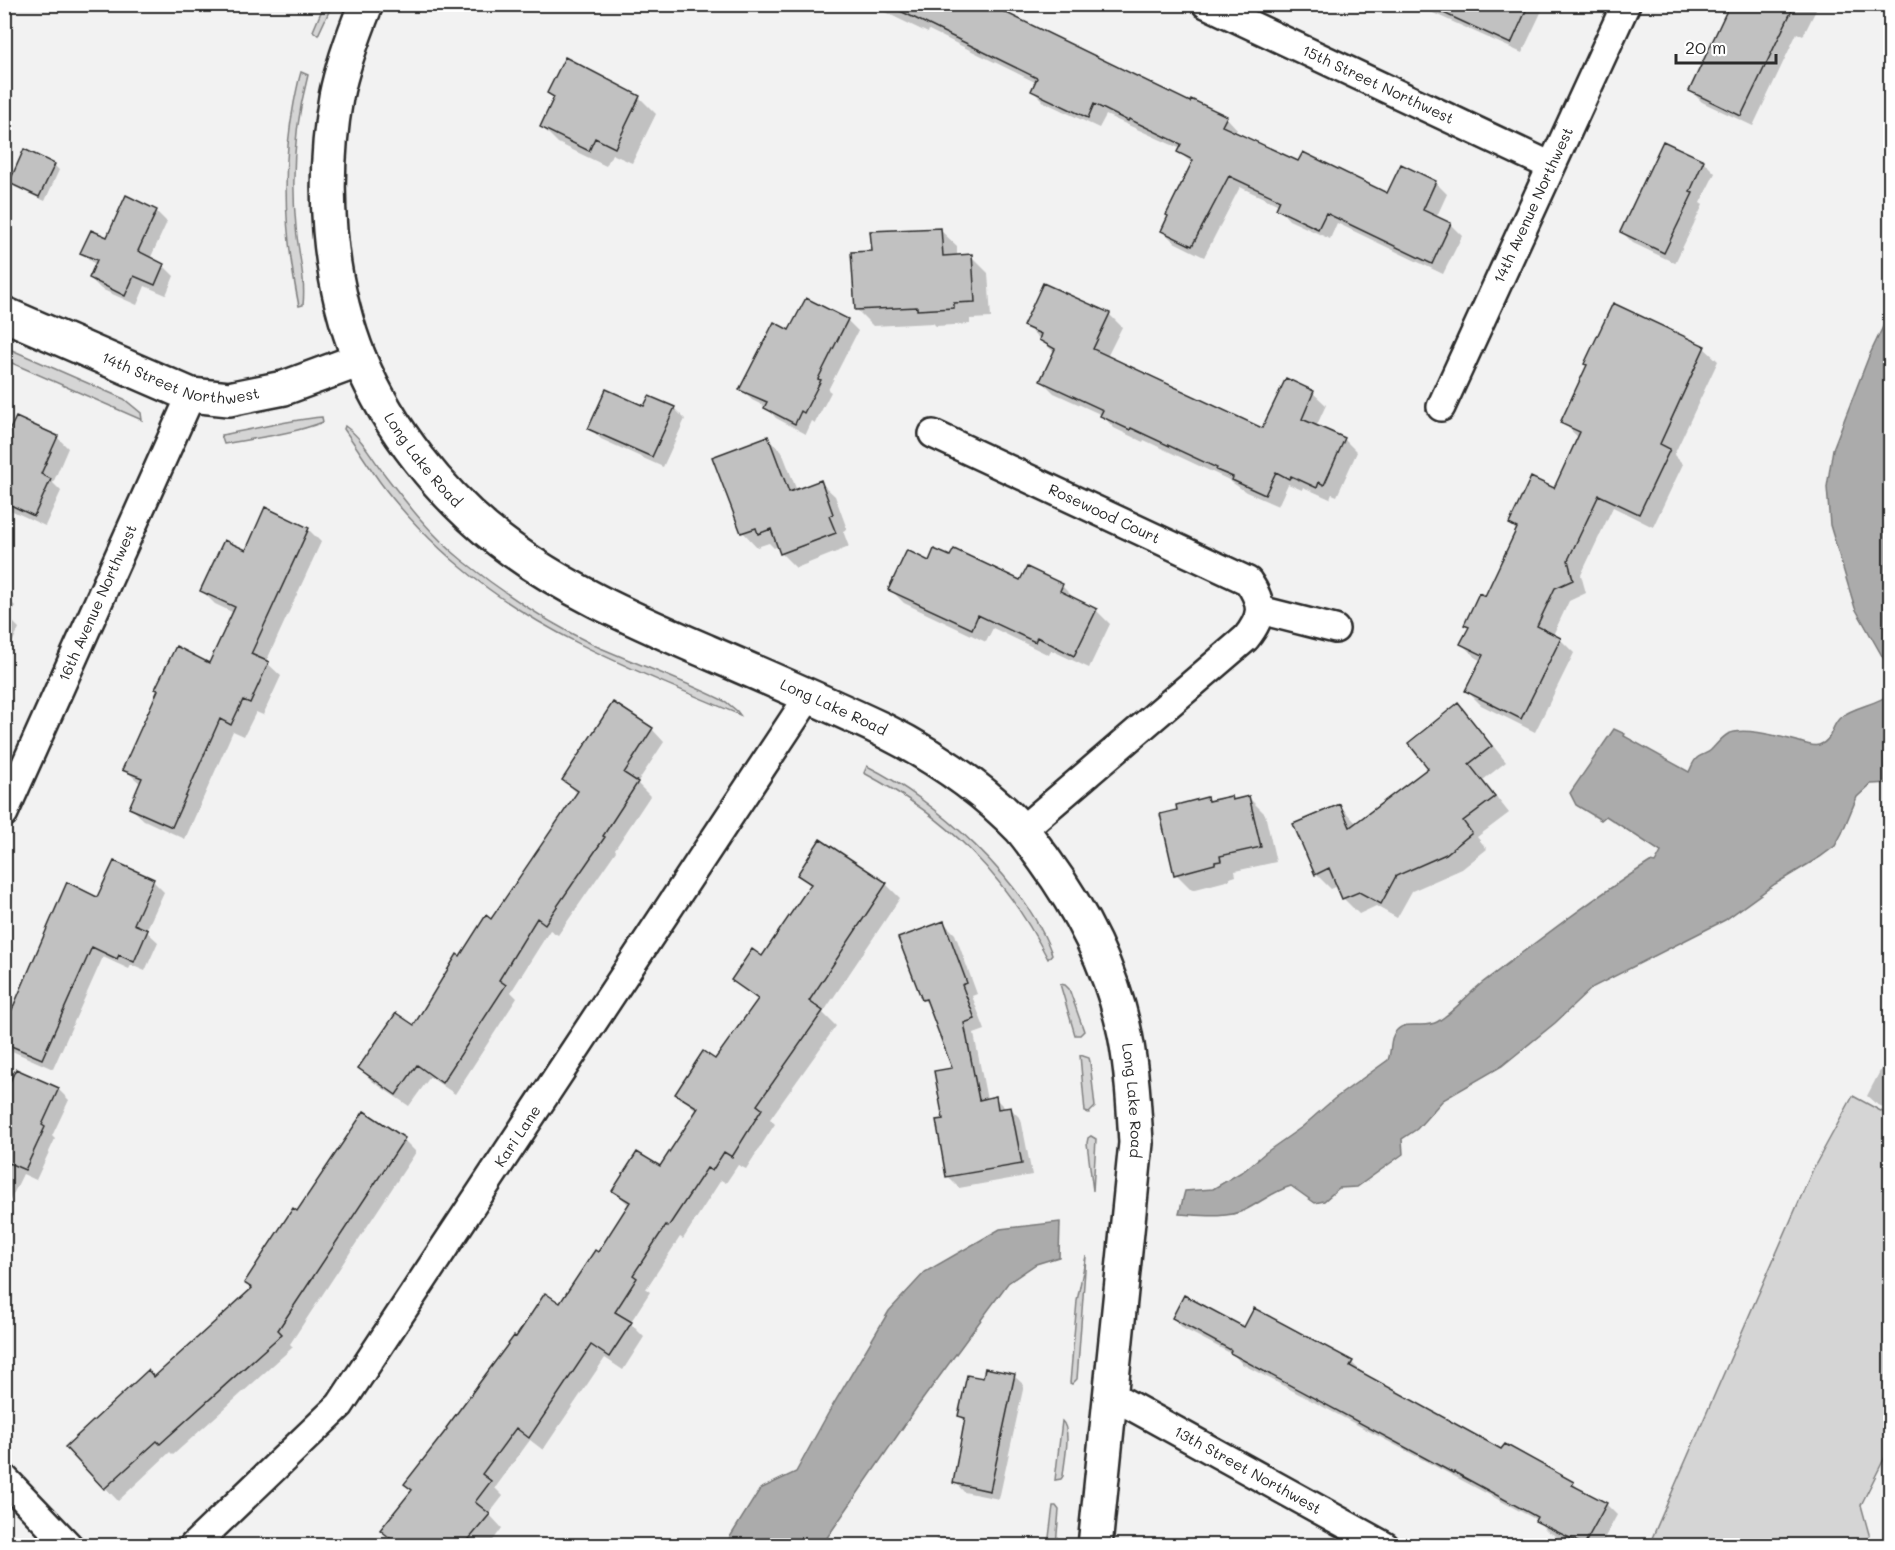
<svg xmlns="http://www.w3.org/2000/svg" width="1895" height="1550" font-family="Mali,sans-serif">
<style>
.green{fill:#d5d5d5;stroke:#808080;stroke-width:1.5}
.water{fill:#ababab;stroke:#787878;stroke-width:1.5}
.shadow{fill:#0003}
.building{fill:#c1c1c1;stroke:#2b2b2b;stroke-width:1.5}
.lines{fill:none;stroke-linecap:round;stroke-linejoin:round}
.street-casing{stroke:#2b2b2b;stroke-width:32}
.secondary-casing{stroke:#2b2b2b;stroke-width:38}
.street{stroke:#fff;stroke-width:27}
.secondary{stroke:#fff;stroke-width:33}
.labels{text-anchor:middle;stroke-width:6;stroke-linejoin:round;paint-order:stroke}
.street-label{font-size:15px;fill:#2b2b2b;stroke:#fff}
</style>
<rect width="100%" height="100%" fill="#f2f2f2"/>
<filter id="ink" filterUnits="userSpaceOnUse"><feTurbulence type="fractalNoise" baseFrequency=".0167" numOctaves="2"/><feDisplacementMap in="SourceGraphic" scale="12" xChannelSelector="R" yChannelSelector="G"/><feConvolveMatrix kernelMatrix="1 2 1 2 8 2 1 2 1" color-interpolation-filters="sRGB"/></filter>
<g filter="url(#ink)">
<path class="green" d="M324,5H332L318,35L313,31Z
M301,72L308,75C295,124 291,177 296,227C298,253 306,278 303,305L299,306C285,239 281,170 294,103C296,93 298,82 301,72Z
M5,347L124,399L141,413L142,420L5,360Z
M322,417L323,422C292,434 256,438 224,444L221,435C255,429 288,420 322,417Z
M345,426C363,439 372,458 385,475C408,505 432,536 462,560C503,593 548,623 596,646C639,665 685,681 726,702L737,711L740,715C644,674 542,636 462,568C434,545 401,511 380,482C368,465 356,446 344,429Z
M867,766C936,800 1025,881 1052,954L1048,959C1004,874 949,818 864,773Z
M1060,984L1065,985L1069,989L1084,1031L1080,1035H1075Z
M1080,1055L1089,1058L1090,1062L1095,1107L1089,1113L1085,1112Z
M1853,1096L1890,1116V1447L1861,1505L1872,1545H1649L1813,1169Z
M1091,1136L1096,1139L1093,1191L1087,1143L1088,1138Z
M1086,1256L1077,1379L1072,1384L1070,1383L1077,1301Z
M1062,1421C1072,1430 1064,1462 1063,1476L1061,1479L1055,1480Z
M1053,1506H1056L1059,1510L1056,1545H1048Z"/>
<path class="water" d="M1890,312V670L1855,608L1830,525L1827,487L1833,449L1869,356Z
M1890,694V783L1871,784L1857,797L1842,833L1835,846L1820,857L1775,884L1725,920L1593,987L1555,1023L1502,1066L1443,1100L1417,1129L1402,1139L1403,1154L1357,1187L1339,1188L1324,1201L1315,1203L1291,1186C1274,1191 1261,1202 1245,1210C1226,1219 1199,1215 1179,1214L1185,1191L1213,1189L1245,1170L1265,1153L1302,1127L1334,1099L1388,1060C1392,1051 1389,1037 1397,1030C1407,1020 1425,1029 1437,1022C1453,1013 1467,995 1482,983C1536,942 1593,898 1650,862L1655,863L1661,852L1606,816L1601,820L1576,805L1570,793L1614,729L1625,734L1624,736L1689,772C1691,768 1693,762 1696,759C1699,755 1707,754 1711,750C1717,744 1721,738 1728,734C1743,726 1781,737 1797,741C1803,743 1812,747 1819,745C1833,741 1830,726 1841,717C1855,706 1876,705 1890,694Z
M1060,1222L1059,1257L1036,1264L1008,1283L917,1407L822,1545H725L760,1489L796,1472L830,1410L889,1311L925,1272L1000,1229Z"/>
<path class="shadow" d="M868,4H979L1190,104L1226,117L1237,129L1235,133L1299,163L1388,195L1435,182L1447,194L1436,218L1450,224L1462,236L1443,274L1337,223L1330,239L1289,220L1278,208L1279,205L1240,187L1204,257L1174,242L1163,231L1193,164L1179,152L1181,149L1106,115L1099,128L1044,102L1033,91L1037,83L929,30L928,33Z
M1413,4H1545L1522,53Z
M1737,4H1819L1803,36L1797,33L1753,126L1702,102L1691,91Z
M1825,4H1842L1839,11Z
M549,93L639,97L656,114L632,163L612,154L606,166L558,143L541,126L555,99Z
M1664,143L1704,162L1715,173L1700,203L1703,205L1675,263L1633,243L1622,232Z
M54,165L59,170L45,201L15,187L10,182Z
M156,211L167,222L150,259L163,265L174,276L166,295L145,286L137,305L101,289L90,278L96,265L82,253Z
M940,230L957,246V257L971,256L988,273L991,318L970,319V324L936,326L933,323L873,326L857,310Z
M1109,314L1122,327L1107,357L1263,430L1313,393L1326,405L1316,427L1345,440L1357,452L1337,496L1332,494L1330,499L1303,487L1302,490L1288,484L1278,506L1246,492L1227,479L1144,440L1143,442L1114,428L1102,415L1054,393L1042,381L1055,353L1025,325Z
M847,320L858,331L828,390L831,392L815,423L812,421L806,434L776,418L766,407L752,400L741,389Z
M1704,348L1718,361L1674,455L1683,464L1653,527L1613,507L1581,575L1586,593L1569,601L1553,635L1560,639L1574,653L1535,732L1481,705L1467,691L1482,661L1476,658L1462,644L1469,628L1465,624L1486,598L1517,531L1510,524L1554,489L1579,438L1562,422Z
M645,408H674L685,419L663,467L601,439L590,428Z
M57,437L68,448L53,483L61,491L45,526L4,507V446Z
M767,437L782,452L797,491L820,482L835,496L847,529L843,531L849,547L796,568L781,553L778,546L774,548L769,543L757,547L743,532Z
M308,529L321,542L266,662L281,676L263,715L256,712L244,736L233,731L185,839L144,820L131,808L141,784L124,769L210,665L234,613L215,604L202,591L246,552Z
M930,563L1021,582L1028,569L1062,586L1076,600L1096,610L1110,624L1089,668L1051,650L1049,655L993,628L986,642L904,603L890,589Z
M4,595L15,606L10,619L19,628L4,660Z
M1458,705L1473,721L1506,762L1483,780L1509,813L1477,837L1487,849L1462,869L1412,891L1397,918L1376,906L1359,914L1343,898L1338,886L1331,889L1316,874L1340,806L1357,824L1430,769Z
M652,729L664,742L637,783L650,796L615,849L616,851L558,935L550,930L511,992L517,998L455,1094L430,1077L409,1106L372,1081L360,1068L414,1027L460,958L492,921L578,794L564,780Z
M1230,797L1234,801L1249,798L1265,814L1276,862L1235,871L1236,876L1230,878V880L1192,890L1176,874L1179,811L1207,799L1210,802Z
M821,841L886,884L900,898L823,1013L836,1026L770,1119L775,1124L746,1169L738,1165L726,1183L721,1180L683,1239L680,1237L646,1289L650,1292L630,1323L644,1337L623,1370L605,1358L543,1450L530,1440L495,1488L503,1496L489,1514L502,1528L489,1546H398L382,1530L561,1305L598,1254L630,1206L614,1191L661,1168L697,1111L677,1093L716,1061L758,1001L733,979L763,958L811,886L799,874Z
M114,863L153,881L164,892L146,931L158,942L145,971L131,965L129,969L103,957L53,1069L12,1051L4,1044V1032L98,899Z
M944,923L955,934L977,994L972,996L985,1030L974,1034L987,1100L995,1098L1006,1109L1010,1108L1021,1119L1032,1175L959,1188L948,1177L945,1120L954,1069L931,1007L923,999Z
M1890,1052V1111L1875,1103L1867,1096Z
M58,1089L69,1100L52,1136L55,1139L36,1180L23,1174L4,1213V1098Z
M364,1113L404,1140L416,1152L290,1344L293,1347L173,1455L170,1452L118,1501L67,1447L155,1379L253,1289L246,1283L298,1213Z
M1173,1318L1245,1329L1352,1363L1363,1373L1502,1452L1573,1483L1581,1491L1606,1504L1617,1515L1600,1546H1574L1547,1531L1537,1520L1242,1364L1234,1355L1184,1329Z
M1014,1376L1024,1385L999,1499L964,1492L955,1482L966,1422L960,1416L984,1380Z
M936,1538L978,1546H935Z"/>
<path class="building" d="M886,4H988L1190,102L1191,99L1227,116L1222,126L1298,161L1303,152L1387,193L1401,164L1436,181L1423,210L1451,223L1432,264L1326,213L1318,229L1276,209L1280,200L1229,176L1192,246L1161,231L1168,216L1166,215L1193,160L1177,152L1181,144L1129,119L1128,121L1094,104L1088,118L1031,91L1037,78Z
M1424,4H1529L1511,44Z
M1730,4H1795L1741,116L1689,91Z
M565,57L640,96L615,148L595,138L589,151L540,127L554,97L547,93Z
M1663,141L1704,160L1690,192L1693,193L1664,253L1620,232Z
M24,149L55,164L39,197L9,183Z
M126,195L157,210L138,251L164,264L155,285L134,276L125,296L89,278L97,260L80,253L91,230L107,237Z
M941,228L943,256L972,254L975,302L954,303V308L917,310V307L855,310L851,252L872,251L870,231Z
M1043,283L1110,313L1093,349L1262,428L1286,378L1314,391L1302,419L1345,438L1324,485L1319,482L1317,488L1291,476L1289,479L1276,472L1265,495L1232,480L1233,477L1216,470L1217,468L1131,428L1130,430L1100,416L1103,410L1040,381L1055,349L1039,340L1041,334L1023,326Z
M806,298L848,319L818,379L821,380L804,413L801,411L795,424L764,408L767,402L739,390L774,322L789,330Z
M1613,303L1705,346L1660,444L1670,449L1639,514L1599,495L1568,560L1573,580L1555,588L1537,626L1561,638L1521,719L1465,691L1483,655L1460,644L1469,627L1464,625L1479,593L1485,596L1517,528L1509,524L1531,477L1554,488L1580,432L1560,423L1587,365L1584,364Z
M606,389L644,406L649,396L675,407L652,457L588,429Z
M16,417L58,436L41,474L51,479L34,516L4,502V442Z
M768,436L789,492L821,480L833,514L829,516L836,533L780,554L771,529L758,534L756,528L741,533L712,457Z
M265,507L309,528L251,654L269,662L250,703L243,700L231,725L220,719L172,827L129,808L142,778L122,770L158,690L155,689L176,646L209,663L235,607L200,591L224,540L246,550Z
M934,549L950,556L954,549L1020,580L1027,567L1063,584L1060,591L1097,609L1074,656L1037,637L1035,642L978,615L972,629L888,590L907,550L929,561Z
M613,702L653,728L624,773L638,782L603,836L605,837L545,924L537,918L499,980L506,985L442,1083L417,1065L396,1095L358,1068L396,1013L414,1025L457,954L460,956L486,915L491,919L578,791L562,780Z
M1458,703L1492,746L1469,764L1495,797L1463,821L1472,833L1446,854L1396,876L1381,904L1359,892L1342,899L1329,868L1315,875L1293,824L1340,804L1350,827L1428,768L1408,743Z
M1231,796L1232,800L1249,796L1261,847L1220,856L1221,861L1215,862V864L1174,875L1160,814L1177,810L1176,805L1207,797L1208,801Z
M820,839L887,883L809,1001L823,1011L757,1105L762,1109L732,1157L724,1152L712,1171L707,1168L668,1227L666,1225L633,1275L637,1278L615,1312L632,1322L609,1357L591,1345L529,1438L516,1428L482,1474L491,1481L475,1502L490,1514L464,1545H399L380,1530L412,1490L404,1484L447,1429L446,1428L514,1336L516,1337L545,1293L560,1303L595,1250L598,1252L630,1202L612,1191L637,1152L660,1166L698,1108L675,1094L703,1051L715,1059L758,999L731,980L752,949L762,956L811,884L797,875Z
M114,861L154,879L134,924L148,930L134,962L119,955L117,959L92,947L42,1059L4,1043V1028L67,882L97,897Z
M944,921L967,983L962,985L975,1019L964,1023L979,1100L996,1096L998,1109L1011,1107L1022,1164L946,1177L936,1120L943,1119L934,1071L952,1068L926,999L922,1000L898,938Z
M16,1069L59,1088L42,1125L45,1127L25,1170L4,1161V1094Z
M364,1111L405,1138L278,1330L282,1334L160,1444L157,1441L104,1489L65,1447L148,1370L154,1377L252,1288L244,1283L293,1208L297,1211Z
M1184,1295L1244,1327L1254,1308L1353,1361L1350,1366L1501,1449L1505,1444L1574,1482L1572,1485L1607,1503L1584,1545L1535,1521L1537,1517L1454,1472L1453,1473L1230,1353L1231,1350L1172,1318Z
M985,1368L1015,1374L990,1491L953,1483L965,1418L958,1416L967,1375L983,1378Z"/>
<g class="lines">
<g class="street-casing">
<g id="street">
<path id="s1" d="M1206,4L1551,166"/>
<path id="s2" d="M1441,407L1626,4"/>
<path id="s3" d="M933,434L1248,581C1264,604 1263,617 1246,638L1022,830"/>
<path d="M1260,610L1335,629"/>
<path id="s4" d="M4,813L191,395"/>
<path id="s5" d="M1111,1395L1385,1546"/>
<path d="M4,1478L69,1546"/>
<path id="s6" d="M193,1546L340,1405L809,696"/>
</g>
</g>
<g class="secondary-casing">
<g id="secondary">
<path id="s7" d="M366,4C354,34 342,66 336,97C321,183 327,279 360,360C389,429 441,495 500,541C562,589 637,621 708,652C766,677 824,702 881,729C931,754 982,788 1021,829C1029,838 1036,849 1043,858C1081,910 1112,971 1125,1034C1132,1070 1134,1107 1136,1143L1095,1546"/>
<path id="s8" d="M4,314L191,395L229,399L284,388L360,360"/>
</g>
</g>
<use href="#street" class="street"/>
<use href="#secondary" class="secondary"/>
</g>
</g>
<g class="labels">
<g class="street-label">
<text dy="5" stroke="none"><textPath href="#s1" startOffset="190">15th Street Northwest</textPath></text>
<text dy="5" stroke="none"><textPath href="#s2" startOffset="222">14th Avenue Northwest</textPath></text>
<text dy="5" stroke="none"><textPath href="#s8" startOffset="190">14th Street Northwest</textPath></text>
<text dy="5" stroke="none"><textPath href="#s7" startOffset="484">Long Lake Road</textPath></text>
<text dy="5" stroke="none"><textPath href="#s3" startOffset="189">Rosewood Court</textPath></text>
<text dy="5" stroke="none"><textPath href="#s4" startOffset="230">16th Avenue Northwest</textPath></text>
<text dy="5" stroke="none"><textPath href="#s7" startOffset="970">Long Lake Road</textPath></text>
<text dy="5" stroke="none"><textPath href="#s7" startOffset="1494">Long Lake Road</textPath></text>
<text dy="5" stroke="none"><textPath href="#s6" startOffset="526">Kari Lane</textPath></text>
<text dy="5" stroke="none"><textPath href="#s5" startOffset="156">13th Street Northwest</textPath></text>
</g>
</g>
<rect width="1895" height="1550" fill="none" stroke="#fff" stroke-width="24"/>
<rect x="12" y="12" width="1871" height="1526" fill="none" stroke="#2b2b2b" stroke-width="2" filter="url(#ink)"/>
<path d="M1676 54v9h100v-9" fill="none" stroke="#2b2b2b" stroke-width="3"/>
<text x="1685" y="54" font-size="18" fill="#2b2b2b" stroke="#ffffff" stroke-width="4.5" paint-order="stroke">20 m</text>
</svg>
